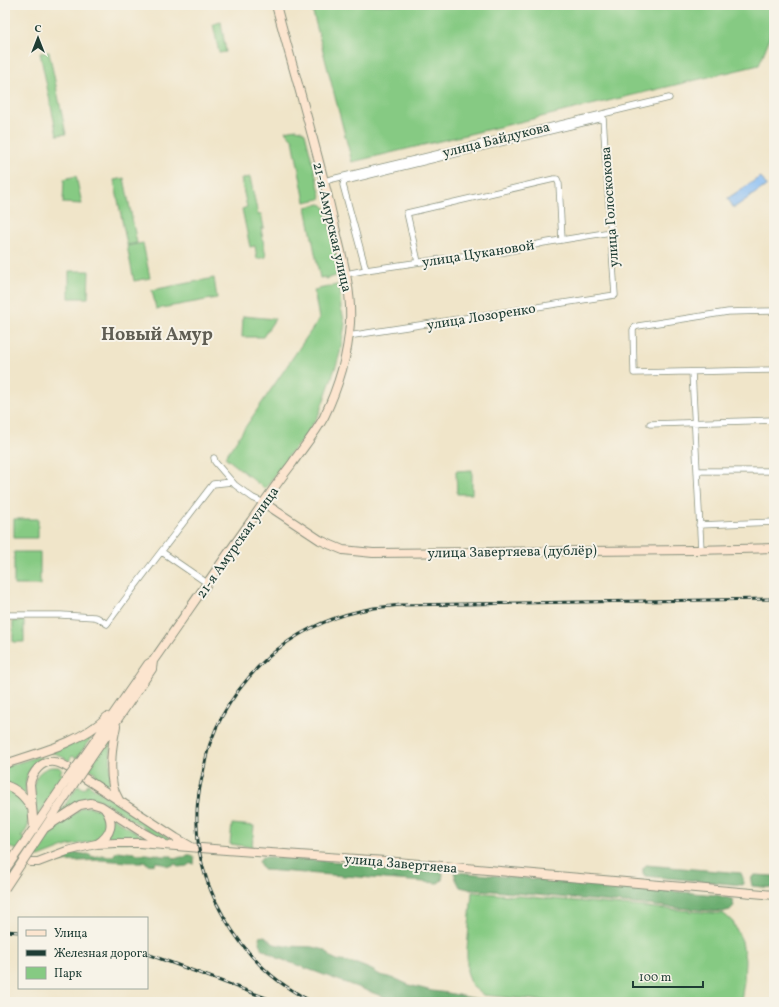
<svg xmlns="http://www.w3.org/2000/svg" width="779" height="1007" font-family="Vollkorn,serif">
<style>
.green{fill:#86ca83;stroke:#52845c}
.forest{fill:#6cae71;stroke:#467652}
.water{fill:#84bbf4;stroke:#527c94}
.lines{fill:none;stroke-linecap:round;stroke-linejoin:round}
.street-casing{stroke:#88917e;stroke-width:7}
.secondary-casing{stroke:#88917e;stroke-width:10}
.street{stroke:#fff;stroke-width:5.5}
.secondary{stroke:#fce5cf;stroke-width:8}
.rail-casing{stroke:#1f3d34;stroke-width:3}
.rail{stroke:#f7f3e8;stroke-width:1.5;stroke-dasharray:4.5;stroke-linecap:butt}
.secondary-bridge-casing{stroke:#88917e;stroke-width:10;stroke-linecap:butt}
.secondary-bridge{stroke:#fce5cf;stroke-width:8}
.labels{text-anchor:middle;stroke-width:4;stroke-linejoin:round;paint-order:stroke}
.street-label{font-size:14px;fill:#1f3d34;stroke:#f7f3e8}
.district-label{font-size:18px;font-weight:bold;fill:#605e54;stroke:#f7f3e8}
</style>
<rect width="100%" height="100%" fill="#f7f3e8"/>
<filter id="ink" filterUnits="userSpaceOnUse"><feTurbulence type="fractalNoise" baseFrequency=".025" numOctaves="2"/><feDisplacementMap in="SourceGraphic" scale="8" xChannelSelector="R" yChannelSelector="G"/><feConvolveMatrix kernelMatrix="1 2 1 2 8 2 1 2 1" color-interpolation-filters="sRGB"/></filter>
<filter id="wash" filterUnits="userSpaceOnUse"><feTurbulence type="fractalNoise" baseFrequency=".012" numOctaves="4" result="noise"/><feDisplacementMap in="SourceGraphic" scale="16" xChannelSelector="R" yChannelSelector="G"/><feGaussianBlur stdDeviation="0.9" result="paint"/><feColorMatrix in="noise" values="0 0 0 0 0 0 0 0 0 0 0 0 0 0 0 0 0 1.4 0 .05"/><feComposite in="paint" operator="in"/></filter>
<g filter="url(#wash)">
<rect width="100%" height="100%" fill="#f0e5c9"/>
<path class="green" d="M311,5H767L773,10L769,40L759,65L352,162Z
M221,22L226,52L219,53L213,24Z
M49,52L66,134L57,135L40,53Z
M296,129L301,130L305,133L321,196L320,199L305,202L293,140L285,131Z
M76,176L82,204L63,203L64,179Z
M250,177L258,215L261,214L264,228H261L266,257L257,259L255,246L250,247L242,209L247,207L241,179Z
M124,178L137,243L127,245L114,180Z
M320,204L323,205L325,207L339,266L336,267L338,273L336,276L326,279V277L320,278L306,207Z
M143,243L150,278L134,281L127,246Z
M69,271H89L88,298H69Z
M214,278L217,298L156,309L152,290Z
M337,285H338L340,289L341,310L342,311L345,324L340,353L337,363L319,414L304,438L289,455L265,489L225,457L319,319L314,290Z
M243,316L275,319L263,337H242Z
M472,470V494H457L456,471Z
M14,519H38V538H14Z
M14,552H40V585H14Z
M13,621H24V642H13Z
M98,728L77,758L72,756L69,761L57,754L49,752Z
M111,737L110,789L93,778L96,773L89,768Z
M36,757L47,759C28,766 24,776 26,795L5,783V767Z
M51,767H58L62,769L60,773L65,776L37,817L34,785C35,775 42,769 51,767Z
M88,784L172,840L165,839L155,835L102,801C85,793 72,804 60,814H59L78,785L84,789Z
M5,789C20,793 32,810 28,826C27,830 24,833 21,837L40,847L53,830L79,810L83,807H90L98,809L102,813L106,819L107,824L105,832L101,837L95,841L67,846L39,857L5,846Z
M112,817L151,842H106Z
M232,824L254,826L252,847L230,844Z
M472,892L724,914L733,922L742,941L745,960L744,981L741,1002H557L483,995L472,986L467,972V949Z"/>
<path class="forest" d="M117,851L134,853L139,854H147L152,855L156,854L161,856H172L175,859C180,857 180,857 185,857C186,856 186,855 188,855C194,854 195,859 194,864L191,863L188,865L187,866L178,867L176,864H175C168,869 163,862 156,862L155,864C152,865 149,865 146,863V862L143,861L142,863H136L135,862H128L100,860L58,862H49C58,858 68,853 78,853C82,853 84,855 88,854L93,857L102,855L105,856H113Z
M262,857H271L440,869L443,874L442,880L438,883L265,870L261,867L259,861Z
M646,865L741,873C743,878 745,881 742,885L645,876L643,873V868Z
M454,872L716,895L732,899L734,906L730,910L722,912L493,891L473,890L460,887L456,879Z
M755,875L774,876V888L752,886L751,881L752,877Z
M265,936L274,944L285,946L313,947L325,950L331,957L337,960L357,964L372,970L380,975L396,979L409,985L432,991L448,993L492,1002H398L278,958L261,948L259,937Z"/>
<path class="water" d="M760,177H761L766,185V186L735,207H733L728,199V198Z"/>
</g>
<g filter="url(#ink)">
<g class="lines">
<g class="street-casing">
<path id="street" d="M324,181L669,98
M418,262L407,213L554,179H557L559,184L562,240
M346,274L366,270L476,254L505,252L543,243L611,232
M774,311L728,312L638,326L635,327L633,330L634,373L774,370
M348,336L615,295L603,118L345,181L344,182L343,185L366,270
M692,372L701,550
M650,424L774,420
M214,458L215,462L235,485L253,498L264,503
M697,471H774
M699,525L774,522
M162,552L207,583
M5,615H61L94,617L98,618L107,624C141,577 177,531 213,484L232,482"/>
</g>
<g class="secondary-casing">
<path id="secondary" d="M264,503L320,540L331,545L343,550L373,553L695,550L774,548
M116,726C112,745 109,766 113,786C114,791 117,796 119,800
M83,758L148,664L153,661C186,614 218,567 251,521C264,502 277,483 291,465C302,449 315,434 324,417C338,388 348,355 350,323C352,288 341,253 333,219C317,147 295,76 276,5
M89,761L152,669L153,661
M5,764C40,752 80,743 107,717
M83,777L176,838L190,846
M5,785C17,789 24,796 31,807
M45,828L80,805L91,803L101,806L145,834L162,843
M34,829L30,784C32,773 41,760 54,762C59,762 65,766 69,768
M26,840L66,781
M97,844C111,835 115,823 105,809
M32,847L73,785
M5,857L7,858
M31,862H38L67,851L83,847L96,844L116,843H139L226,850L385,861L774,895"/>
</g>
<use href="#street" class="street"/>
<use href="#secondary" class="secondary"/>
<g class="rail-casing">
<path id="rail" d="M5,931L19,932
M147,954L175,964L277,1002
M312,1002C297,994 284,986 271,975C236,945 206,895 199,849C197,836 196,813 198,800C199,789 202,778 204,768C206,759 207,750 211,741C223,707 249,672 278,649C305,628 339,614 374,608C383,607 392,606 401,605L774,599"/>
</g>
<use href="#rail" class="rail"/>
<g class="secondary-bridge-casing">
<path id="secondary-bridge" d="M66,781L83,758
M73,785L89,761
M5,870L26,840
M5,888L32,847"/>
</g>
<use href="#secondary-bridge" class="secondary-bridge"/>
</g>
</g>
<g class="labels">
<g class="street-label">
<text transform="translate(496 139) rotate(-14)" y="5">улица Байдукова</text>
<text transform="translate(609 207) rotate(-94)" y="5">улица Голоскокова</text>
<text transform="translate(333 227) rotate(77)" y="5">21-я Амурская улица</text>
<text transform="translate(478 253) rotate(-9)" y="5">улица Цукановой</text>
<text transform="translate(481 316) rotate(-9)" y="5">улица Лозоренко</text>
<text transform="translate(237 542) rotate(-55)" y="5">21-я Амурская улица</text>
<text transform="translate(512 551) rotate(-1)" y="5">улица Завертяева (дублёр)</text>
<text transform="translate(401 863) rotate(5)" y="5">улица Завертяева</text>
</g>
<g class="district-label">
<text x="157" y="340">Новый Амур</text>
</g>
</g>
<rect width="779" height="1007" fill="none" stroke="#f7f3e8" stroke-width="20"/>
<rect x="18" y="917" width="130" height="72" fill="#f7f3e8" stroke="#a1aaa0"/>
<rect x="26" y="930" width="20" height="6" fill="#fce5cf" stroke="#a1aaa0"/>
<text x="54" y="937" font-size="12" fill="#1f3d34">Улица</text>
<rect x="26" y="950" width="20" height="6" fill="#1f3d34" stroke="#a1aaa0"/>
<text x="54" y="957" font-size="12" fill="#1f3d34">Железная дорога</text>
<rect x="26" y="967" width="20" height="12" fill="#86ca83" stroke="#a1aaa0"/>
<text x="54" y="977" font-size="12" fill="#1f3d34">Парк</text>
<g transform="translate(38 38)" stroke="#f7f3e8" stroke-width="3" paint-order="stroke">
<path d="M0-3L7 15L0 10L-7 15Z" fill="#1f3d34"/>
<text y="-6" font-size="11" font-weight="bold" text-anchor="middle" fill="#1f3d34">С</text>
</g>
<path d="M633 981v6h70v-6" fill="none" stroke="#1f3d34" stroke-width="2"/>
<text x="639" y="981" font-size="12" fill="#1f3d34" stroke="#f7f3e8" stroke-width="3" paint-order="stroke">100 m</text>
</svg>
